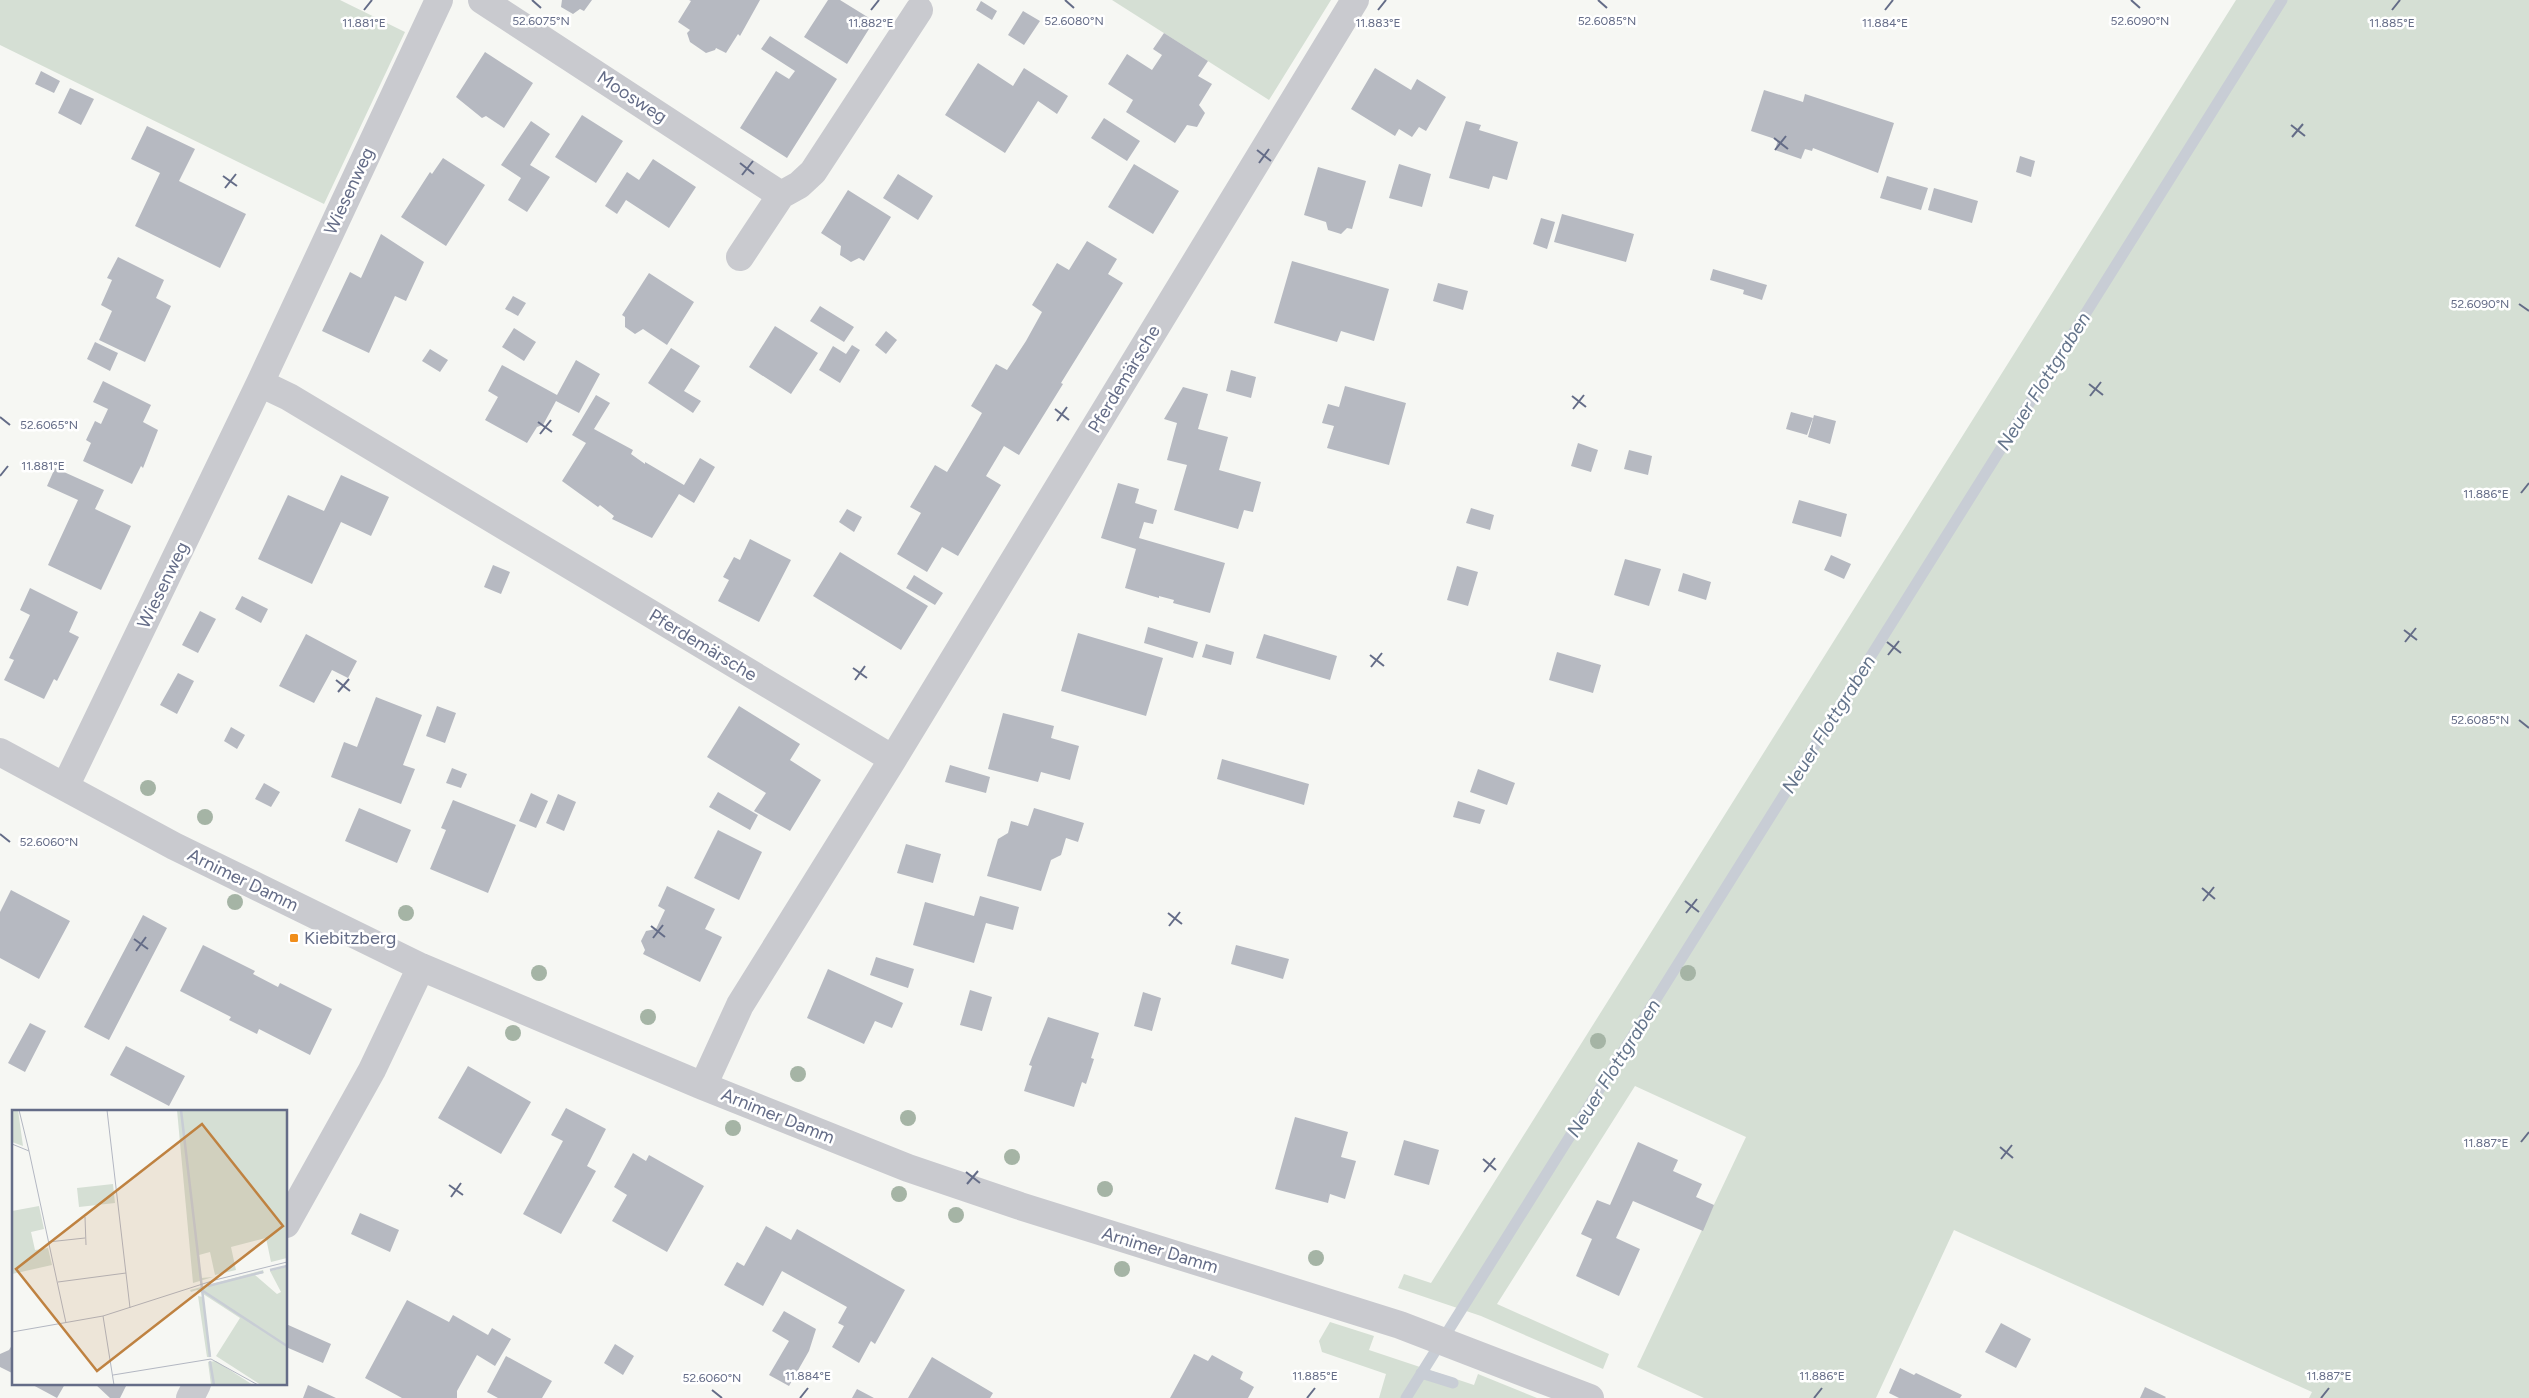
<svg xmlns="http://www.w3.org/2000/svg" width="2529" height="1398" font-family="Figtree,sans-serif">
<style>
.green{fill:#d5dfd4}
.lines{fill:none;stroke-linecap:round;stroke-linejoin:round}
.stream{stroke:#c8cdd5;stroke-width:11}
.building{fill:#b6b9c1}
.minor{stroke:#c9cacf;stroke-width:28}
.tree{fill:#a5b4a5}
.ticks{fill:none;stroke:#646c87;stroke-width:2}
.poi-dot{fill:#f08e1b;stroke:#fff;stroke-width:2}
.labels{text-anchor:middle;stroke-width:5;stroke-linejoin:round;paint-order:stroke}
.street-label{font-size:18px;fill:#646c87;stroke:#fff}
.poi-label{font-size:18px;fill:#646c87;stroke:#fff;text-anchor:start}
.water-label{font-size:19px;font-style:italic;fill:#64748b;stroke:#fff}
.inset-river{fill:none;stroke:#c8cdd5;stroke-width:2.5}
.inset-road{fill:none;stroke:#b3b7c2;stroke-width:1}
.view{fill:#bf8241;fill-opacity:0.15;stroke:#bf8241;stroke-width:2.5}
.inset-edge{fill:none;stroke:#646c87;stroke-width:2.5}
.ticks-label{font-size:12px;text-anchor:middle;fill:#646c87;stroke:#fff;stroke-width:5;stroke-linejoin:round;paint-order:stroke}
</style>
<rect width="100%" height="100%" fill="#f6f7f3"/>
<path class="green" d="M0,0H340L405,32L324,204L0,45Z
M1112,0H1331L1269,100Z
M2236,0H2529V1398H2309L2312,1392L1954,1230L1876,1398H1704L1637,1367L1746,1137L1635,1086L1497,1304L1609,1354L1603,1369L1481,1316L1398,1288L1404,1274L1431,1283Z
M1330,1322L1374,1336L1369,1350L1474,1385L1478,1374L1537,1398H1379L1386,1374L1322,1352L1319,1341Z"/>
<g class="lines">
<path class="stream" d="M1421,1373L1453,1383
M1406,1398L2282,0"/>
</g>
<path class="building" d="M562,0H592L584,11L580,9L573,14L561,7Z
M689,0H760L740,36L738,34L726,53L716,48L715,50L706,53L690,42L687,33L690,30L678,22L691,1Z
M828,0H840L874,21L847,64L804,37Z
M981,1L997,11L992,20L976,10Z
M1023,11L1040,21L1024,45L1008,35Z
M1164,33L1208,61L1198,76L1212,84L1199,105L1205,113L1197,127L1187,125L1175,143L1126,112L1133,100L1108,84L1127,54L1152,70L1162,55L1153,49Z
M770,36L837,79L787,158L740,128L776,71L789,79L795,71L761,49Z
M485,52L533,83L504,128L486,116L482,118L456,97Z
M978,63L1013,86L1024,68L1068,96L1057,114L1038,101L1005,153L945,115Z
M1375,68L1411,90L1417,79L1446,97L1426,131L1419,127L1412,137L1399,129L1395,136L1351,109Z
M41,71L60,81L54,93L35,84Z
M70,88L94,99L81,125L58,113Z
M1764,90L1803,102L1805,94L1894,123L1878,173L1813,148L1812,151L1805,149L1801,159L1775,150L1778,140L1751,131Z
M582,115L623,141L596,183L555,157Z
M1104,118L1140,141L1127,161L1091,138Z
M531,121L550,134L530,165L550,177L527,212L508,200L521,178L501,165Z
M1466,121L1481,125L1479,130L1518,142L1507,180L1493,176L1489,189L1449,178Z
M147,126L195,149L179,181L246,214L220,268L135,226L160,173L131,159Z
M2020,156L2035,161L2031,177L2016,172Z
M443,158L485,185L446,246L401,217L430,172L432,174Z
M653,159L696,187L669,228L626,200L617,214L605,206L627,172L639,180Z
M1134,164L1179,191L1153,234L1108,207Z
M1399,164L1431,174L1422,207L1389,198Z
M1318,167L1366,181L1352,229L1347,228L1341,234L1328,230L1326,222L1304,215Z
M898,174L933,196L918,220L883,198Z
M1887,176L1928,188L1921,210L1880,198Z
M1934,188L1978,201L1972,223L1928,210Z
M848,190L891,217L864,261L859,258L851,262L840,255L841,246L821,233Z
M1562,214L1634,234L1626,262L1554,242Z
M1541,218L1555,222L1547,249L1533,244Z
M381,234L424,262L406,301L395,296L369,353L322,331L350,272L361,278Z
M1087,241L1117,259L1108,274L1123,283L1061,383L1063,384L1019,455L1004,446L986,476L1001,485L958,556L942,547L927,572L897,554L921,513L910,507L935,465L947,472L974,427L982,413L971,406L996,364L1007,370L1026,341L1042,312L1032,305L1057,263L1069,270Z
M118,257L164,280L156,298L171,306L145,362L99,340L112,311L101,305L112,280L107,278Z
M1292,261L1389,289L1374,341L1341,331L1337,342L1274,323Z
M1713,269L1767,285L1762,300L1743,294L1744,290L1710,280Z
M649,273L694,302L667,345L643,329L635,334L625,327V317L622,315Z
M1438,283L1468,291L1463,310L1433,301Z
M513,296L526,303L518,316L505,309Z
M820,306L854,327L844,342L810,321Z
M775,326L818,353L791,394L749,367Z
M514,328L536,342L524,361L502,347Z
M886,331L897,340L886,354L875,345Z
M95,342L118,353L110,371L87,359Z
M852,345L860,350L840,383L819,370L833,346L846,354Z
M671,348L700,366L684,391L701,401L693,413L648,383Z
M430,349L448,360L440,372L422,361Z
M576,360L600,374L579,413L556,401L543,425L537,427L527,443L485,420L498,397L488,391L502,365L557,395Z
M1231,370L1256,377L1251,398L1226,391Z
M103,381L151,405L143,422L158,430L143,468L141,466L132,484L83,461L91,443L86,440L95,421L101,424L108,409L93,402Z
M1345,386L1406,403L1389,465L1327,448L1334,426L1322,423L1328,404L1339,407Z
M1183,387L1208,394L1198,429L1228,437L1219,470L1261,482L1253,512L1244,510L1238,529L1174,510L1187,465L1167,460L1177,423L1164,419Z
M596,395L610,403L594,429L633,450L631,454L645,464V462L684,485L700,458L715,467L694,503L679,494L652,538L612,519L614,516L600,505L598,507L562,481L586,443L572,435Z
M1791,412L1813,418L1807,435L1786,429Z
M1814,415L1836,421L1830,444L1808,437Z
M1578,443L1598,450L1591,472L1571,466Z
M1629,450L1652,456L1648,475L1624,469Z
M55,468L104,490L95,509L131,526L101,590L48,565L78,500L47,486Z
M341,475L389,497L371,536L341,522L312,584L258,559L288,495L324,511Z
M1118,483L1139,489L1135,503L1157,510L1153,524L1144,522L1139,538L1225,563L1210,613L1173,603L1174,600L1159,596V598L1125,588L1136,549L1101,538Z
M1799,500L1847,514L1841,537L1792,523Z
M1471,508L1494,515L1490,530L1466,523Z
M847,509L862,517L854,532L839,522Z
M750,539L791,560L759,622L718,601L729,580L723,577L734,557L740,560Z
M840,552L928,606L901,650L813,596Z
M1831,555L1851,564L1844,579L1824,570Z
M1625,559L1661,569L1649,606L1614,595Z
M493,565L510,572L501,594L484,587Z
M1457,566L1478,572L1468,606L1447,600Z
M1683,573L1711,582L1706,600L1678,591Z
M914,575L943,593L935,605L906,588Z
M30,588L78,612L69,632L79,637L57,681L54,679L44,699L4,680L14,660L9,658L30,615L20,610Z
M242,596L268,609L261,623L235,609Z
M200,611L216,619L198,653L182,645Z
M1148,627L1198,642L1193,658L1144,643Z
M1078,633L1163,658L1146,716L1061,691Z
M306,634L357,661L348,678L332,670L314,703L279,686Z
M1264,634L1337,656L1330,680L1256,658Z
M1206,644L1234,652L1231,665L1202,657Z
M1557,652L1601,665L1593,693L1549,680Z
M178,673L194,681L177,714L160,705Z
M376,697L422,715L403,765L415,769L401,804L331,777L344,742L357,747Z
M437,706L456,713L445,743L426,736Z
M739,706L800,744L790,760L821,780L790,831L754,811L766,793L707,757Z
M1003,713L1054,726L1051,738L1079,746L1070,780L1041,772L1038,782L988,769Z
M231,727L245,735L237,749L224,741Z
M1222,759L1309,784L1304,805L1217,779Z
M950,765L990,777L986,793L945,782Z
M452,768L467,774L461,788L446,783Z
M1478,769L1515,783L1507,805L1470,792Z
M264,783L280,792L271,807L255,799Z
M718,792L758,815L750,830L709,807Z
M531,793L548,801L536,828L519,821Z
M558,794L576,802L564,831L546,823Z
M453,800L516,825L488,893L430,869L446,830L441,828Z
M1458,801L1485,810L1480,824L1453,817Z
M359,808L411,830L397,863L345,841Z
M1034,808L1084,823L1078,842L1066,838L1061,855L1051,860L1041,891L987,876L998,839L1008,833L1011,821L1028,826Z
M718,830L762,852L739,900L694,878Z
M906,844L941,854L933,883L897,873Z
M667,886L715,909L705,929L722,937L700,982L643,954L645,950L641,941L646,931L656,929L665,910L658,906Z
M11,890L70,921L39,979L0,958V912Z
M980,896L1019,907L1013,930L986,923L974,963L913,945L925,902L974,916Z
M143,915L167,928L109,1040L84,1027Z
M203,945L255,971L253,974L278,987L280,983L332,1009L310,1055L259,1029L257,1034L229,1020L231,1017L180,991Z
M1236,945L1289,959L1283,979L1231,964Z
M876,957L914,969L908,988L870,975Z
M828,969L903,1003L892,1028L875,1021L864,1044L807,1018Z
M970,990L992,997L982,1031L960,1025Z
M1143,992L1161,998L1152,1031L1134,1026Z
M1048,1017L1099,1033L1091,1058L1094,1059L1086,1084L1082,1082L1074,1107L1024,1091L1032,1066L1029,1065Z
M30,1023L46,1031L25,1072L8,1063Z
M126,1046L185,1076L169,1106L110,1075Z
M468,1066L531,1102L501,1154L438,1118Z
M566,1108L606,1129L587,1166L596,1171L561,1234L523,1214L563,1141L551,1135Z
M1295,1117L1348,1132L1341,1157L1356,1161L1345,1199L1330,1194L1328,1203L1275,1189Z
M1404,1140L1439,1150L1429,1185L1394,1175Z
M1638,1142L1678,1160L1673,1171L1702,1184L1696,1197L1714,1205L1703,1231L1633,1201L1616,1238L1640,1249L1619,1296L1576,1276L1592,1239L1581,1234L1597,1200L1610,1205Z
M633,1153L646,1161L649,1155L704,1186L667,1252L612,1221L627,1195L614,1187Z
M360,1213L399,1230L390,1252L351,1234Z
M766,1226L791,1240L797,1229L905,1290L875,1344L871,1341L859,1363L832,1347L844,1326L838,1323L847,1307L782,1271L763,1306L724,1285L737,1262L744,1266Z
M407,1300L449,1322L453,1315L488,1335L492,1328L511,1339L495,1366L477,1355L457,1391V1398H402L365,1378Z
M784,1311L816,1329L809,1351L789,1386L769,1375L789,1341L772,1331Z
M2001,1323L2031,1339L2016,1368L1985,1352Z
M286,1324L331,1344L323,1363L286,1347Z
M14,1342V1374L0,1367V1354L9,1350Z
M615,1344L634,1356L623,1375L604,1363Z
M1194,1354L1208,1361L1212,1355L1243,1372L1240,1379L1254,1387L1248,1398H1170Z
M506,1356L552,1381L542,1398H498L487,1392Z
M932,1357L993,1393L990,1398H908Z
M1900,1368L1914,1375L1916,1373L1962,1395L1960,1398H1899L1889,1393Z
M31,1384H65L57,1398Z
M95,1384H127L120,1398H110Z
M308,1385L336,1398H303Z
M2145,1387L2166,1397L2165,1398H2140Z
M857,1389L874,1398H852Z"/>
<g class="lines">
<path class="minor" d="M482,0L781,195
M740,257L781,195L799,185L813,172L919,10
M260,383L289,397L893,759
M0,752L174,846L421,967L703,1086L908,1168L1020,1206L1400,1325L1590,1398
M65,787L260,383L439,0
M703,1086L740,1005L893,759L1355,0
M286,1224L372,1070L421,967
M190,1398L197,1384"/>
</g>
<g class="tree">
<circle cx="148" cy="788" r="8"/>
<circle cx="205" cy="817" r="8"/>
<circle cx="235" cy="902" r="8"/>
<circle cx="406" cy="913" r="8"/>
<circle cx="539" cy="973" r="8"/>
<circle cx="1688" cy="973" r="8"/>
<circle cx="648" cy="1017" r="8"/>
<circle cx="513" cy="1033" r="8"/>
<circle cx="1598" cy="1041" r="8"/>
<circle cx="798" cy="1074" r="8"/>
<circle cx="908" cy="1118" r="8"/>
<circle cx="733" cy="1128" r="8"/>
<circle cx="1012" cy="1157" r="8"/>
<circle cx="1105" cy="1189" r="8"/>
<circle cx="899" cy="1194" r="8"/>
<circle cx="956" cy="1215" r="8"/>
<circle cx="1316" cy="1258" r="8"/>
<circle cx="1122" cy="1269" r="8"/>
</g>
<path class="ticks" d="M532,0L541,8M1065,0L1074,8M1598,0L1607,8M2131,0L2140,8M364,10L372,0M871,10L879,0M1378,10L1386,0M1885,10L1893,0M2392,10L2400,0M2291,125L2305,136M2292,137L2303,124M1774,138L1788,149M1257,150L1271,161M1775,150L1786,136M740,163L754,174M1259,163L1269,149M742,175L753,161M223,176L237,186M225,188L236,174M2519,304L2529,311M2089,384L2103,395M1572,396L1586,407M2090,396L2101,382M1055,409L1069,420M1573,409L1584,395M0,417L10,425M1057,421L1067,407M538,422L552,432M540,434L551,420M0,476L8,466M2521,493L2529,483M2404,630L2417,640M1887,642L1901,653M2405,642L2416,628M1370,655L1384,666M1888,655L1899,641M1371,667L1382,653M853,668L867,678M336,680L350,691M855,680L865,666M338,692L349,679M2519,720L2529,728M0,834L10,842M2202,888L2215,899M1685,901L1699,912M2203,901L2214,887M1168,913L1182,924M1686,913L1697,899M651,926L665,937M1169,926L1180,912M653,938L663,925M134,939L148,949M136,951L146,937M2521,1142L2529,1132M2000,1147L2013,1158M1483,1159L1496,1170M2001,1159L2012,1145M966,1172L980,1183M1484,1172L1495,1158M967,1184L978,1171M449,1185L463,1195M451,1197L461,1183M712,1390L722,1398M800,1398L808,1388M1307,1398L1315,1388M1814,1398L1822,1388M2321,1398L2329,1388"/>
<rect class="poi-dot" x="289" y="933" width="10" height="10" rx="2.5"/>
<g class="labels">
<g class="street-label">
<text transform="translate(632 97) rotate(33)" y="6">Moosweg</text>
<text transform="translate(349 191) rotate(-65)" y="6">Wiesenweg</text>
<text transform="translate(1124 379) rotate(-59)" y="6">Pferdemärsche</text>
<text transform="translate(163 585) rotate(-64)" y="6">Wiesenweg</text>
<text transform="translate(703 645) rotate(31)" y="6">Pferdemärsche</text>
<text transform="translate(243 880) rotate(26)" y="6">Arnimer Damm</text>
<text transform="translate(778 1116) rotate(22)" y="6">Arnimer Damm</text>
<text transform="translate(1160 1250) rotate(17)" y="6">Arnimer Damm</text>
</g>
<g class="poi-label">
<text x="304" y="944">Kiebitzberg</text>
</g>
<g class="water-label">
<text transform="translate(2043 381) rotate(-58)" y="7">Neuer Flottgraben</text>
<text transform="translate(1828 724) rotate(-58)" y="7">Neuer Flottgraben</text>
<text transform="translate(1613 1068) rotate(-58)" y="7">Neuer Flottgraben</text>
</g>
</g>
<g transform="translate(12 1110)">
<rect width="275" height="275" fill="#f6f7f3"/>
<path d="M0,0H6L11,36L0,32ZM165,0H274L275,148L259,152L254,128L219,137L224,160L203,165L198,142L187,145L189,168L201,167L181,173ZM101,74L103,93L67,97L65,78ZM27,96L32,119L19,122L23,140L36,138L40,155L0,164V101ZM275,157V275H249L204,246L228,208L185,180L179,182L178,180L251,160L252,163L243,165L265,184L269,182L258,161ZM186,186L191,187L199,247H195ZM204,251L241,275H199L196,252Z" fill="#d5dfd4"/>
<path class="inset-river" d="M169,0L198,247M258,160L275,156M196,176L251,162M188,179L275,236M198,251L202,275"/>
<path class="inset-road" d="M7,0L17,41M95,0L118,198M0,34L17,41L54,213M73,107L74,135M36,132L73,128M46,172L114,163M91,206L102,275M0,222L91,206L203,170L275,152M101,265L199,249L246,275"/>
<path class="view" d="M190,14L271,116L85,261L4,159Z"/>
<rect width="275" height="275" class="inset-edge"/>
</g>
<g class="ticks-label">
<text x="541" y="25">52.6075°N</text>
<text x="1074" y="25">52.6080°N</text>
<text x="1607" y="25">52.6085°N</text>
<text x="2140" y="25">52.6090°N</text>
<text x="364" y="27">11.881°E</text>
<text x="871" y="27">11.882°E</text>
<text x="1885" y="27">11.884°E</text>
<text x="2392" y="27">11.885°E</text>
<text x="1378" y="27">11.883°E</text>
<text x="2480" y="308">52.6090°N</text>
<text x="49" y="429">52.6065°N</text>
<text x="43" y="470">11.881°E</text>
<text x="2486" y="498">11.886°E</text>
<text x="2480" y="724">52.6085°N</text>
<text x="49" y="846">52.6060°N</text>
<text x="2486" y="1147">11.887°E</text>
<text x="808" y="1380">11.884°E</text>
<text x="1315" y="1380">11.885°E</text>
<text x="1822" y="1380">11.886°E</text>
<text x="2329" y="1380">11.887°E</text>
<text x="712" y="1382">52.6060°N</text>
</g>
</svg>
